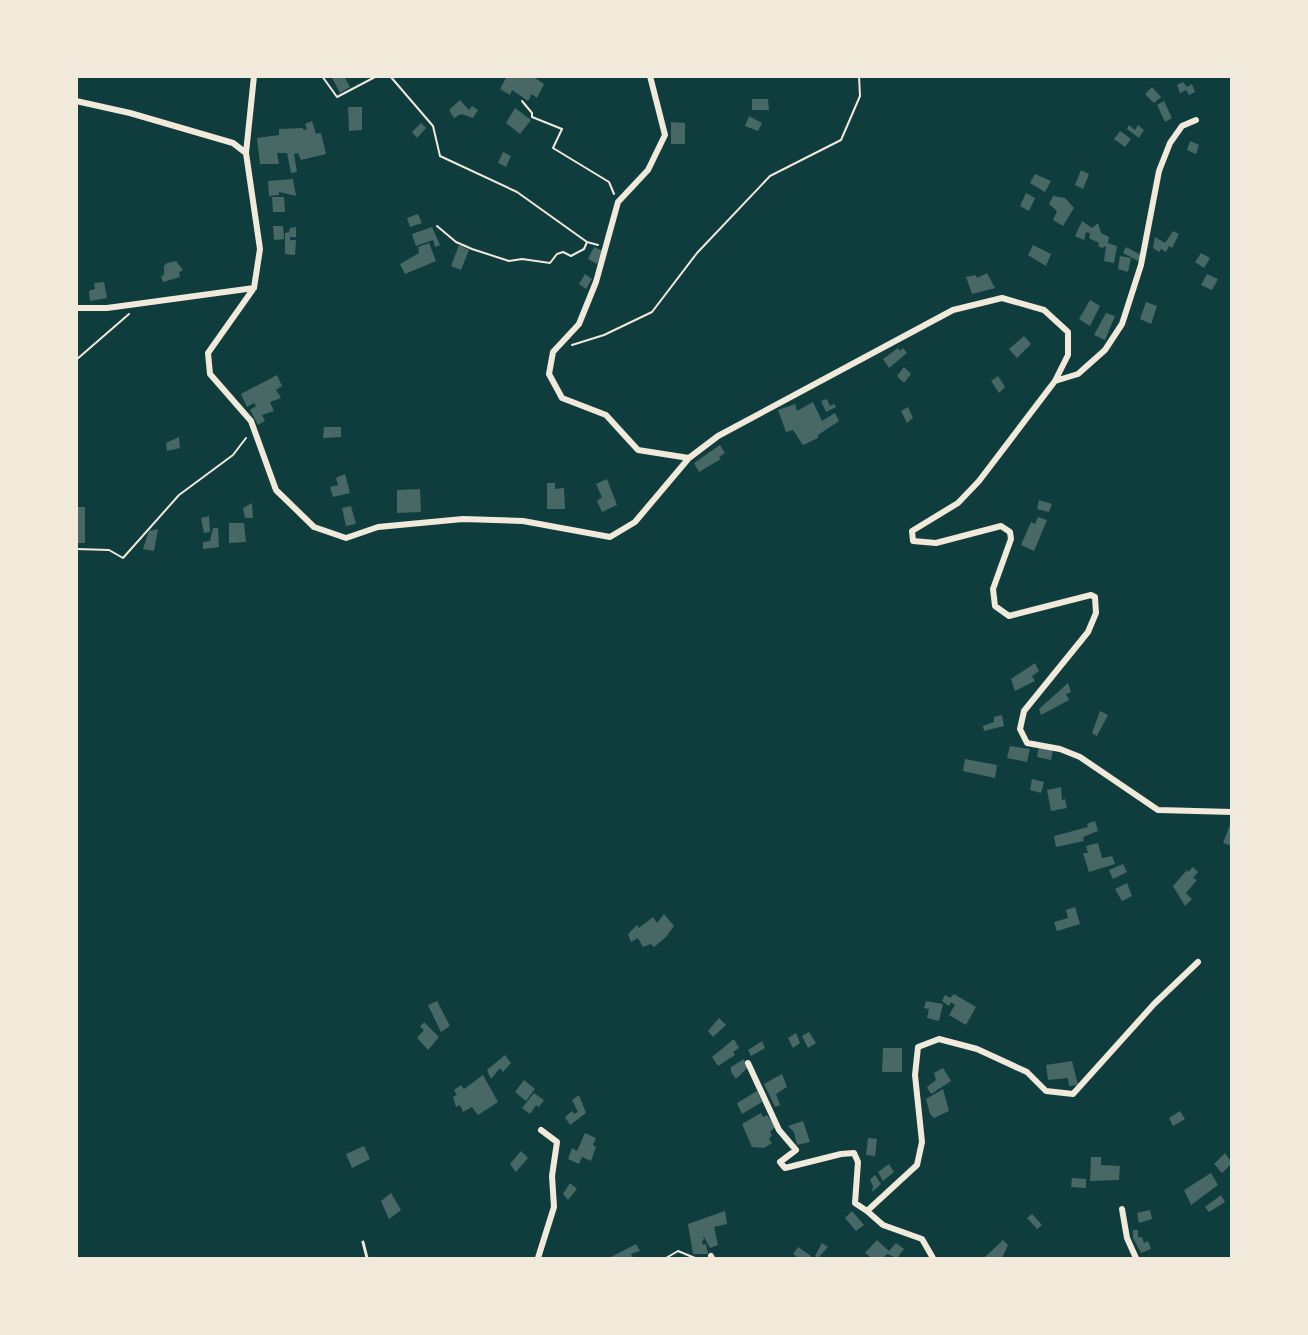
<svg xmlns="http://www.w3.org/2000/svg" width="1308" height="1335" font-family="'Archivo Narrow',sans-serif">
<style>
.building{fill:#486865}
.lines{fill:none;stroke-linecap:round;stroke-linejoin:round}
.path{stroke:#f1e9da;stroke-width:2}
.service{stroke:#f1e9da;stroke-width:3}
.minor{stroke:#f1e9da;stroke-width:6}
</style>
<rect width="100%" height="100%" fill="#0f3d3e"/>
<path class="building" d="M331,76H344L350,87L340,93Z
M507,76H532L544,84L537,98L532,94L528,101L512,90L510,95L500,89Z
M1183,82L1187,87L1192,84L1195,92L1189,95L1186,90L1180,93L1177,85Z
M1152,87L1161,97L1154,103L1145,94Z
M752,99H768L769,110H752Z
M460,100L469,110L472,106L478,110L473,118L461,114L454,118L449,110Z
M1164,101L1172,118L1165,122L1157,105Z
M348,107H362V130L349,131Z
M515,108L531,120L520,134L506,123Z
M749,116L762,123L758,131L745,126Z
M312,121L316,134L321,133L326,154L301,160L298,153L294,154L297,172L291,173L287,153H277L279,164H260L257,138L279,135V129L302,128L304,130L307,129L305,124Z
M671,122L685,123V144H671Z
M421,123L426,128L417,138L412,132Z
M1129,125L1135,130L1138,125L1144,130L1139,138L1127,129Z
M1120,131L1131,139L1125,147L1114,139Z
M1190,141L1199,145L1196,154L1187,150Z
M503,152L511,156L506,167L498,163Z
M1081,170L1089,174L1083,189L1075,185Z
M1035,174L1051,181L1045,192L1030,183Z
M293,179L296,196L279,192V195L269,196L268,181Z
M1026,193L1035,198L1029,211L1020,206Z
M1053,196L1065,198L1074,208L1063,226L1053,220L1057,211L1049,204Z
M272,197H284L285,212H273Z
M418,214L422,223L410,227L407,218Z
M1082,221L1092,228L1098,223L1101,233L1109,237L1108,243L1117,246L1114,263L1104,261L1106,246L1102,248L1098,246L1099,243L1089,238L1090,233L1086,232L1084,240L1075,236Z
M273,226H283L284,239L274,240Z
M296,227V237H290V240H296L295,255L285,254V233L289,232L290,228Z
M432,227L440,245L435,247L433,240L416,246L412,234Z
M1173,231L1179,234L1172,248L1169,246L1166,252L1161,249L1159,252L1153,248L1155,237L1165,243Z
M429,243L436,261L405,274L400,264L419,253L418,247Z
M459,245L469,250L461,270L451,266Z
M1033,245L1051,254L1046,266L1028,255Z
M594,247L603,251L597,264L588,259Z
M1126,247L1141,255L1138,261L1123,253Z
M1201,253L1210,258L1204,268L1195,262Z
M1120,256L1131,258L1128,272L1118,269Z
M176,261L183,270L179,272L180,277L163,282L161,276L164,275V266L167,263Z
M987,273L995,288L972,294L966,277L976,275L977,278Z
M585,274L592,279L586,289L579,284Z
M1207,274L1218,279L1212,290L1201,285Z
M104,282L107,298L90,301L89,291L95,289L94,283Z
M1090,300L1100,306L1090,326L1079,319Z
M1146,302L1157,306L1151,324L1140,319Z
M1106,313L1115,316L1105,340L1094,335Z
M1024,336L1031,344L1017,358L1009,349Z
M898,348L900,351L903,348L907,353L889,368L883,359Z
M904,367L911,374L904,383L897,376Z
M277,375L282,386L276,390L281,398L270,402L274,411L262,415L265,421L258,425L250,410L256,406L254,403L247,407L241,394Z
M998,376L1005,387L999,393L991,381Z
M827,399L830,406L834,404L836,407L826,412L821,401Z
M813,402L822,421L835,413L839,421L818,435V438L803,445L793,430L786,432L778,410L795,404L797,411Z
M908,407L913,418L907,423L901,411Z
M324,427H341V437L323,438Z
M179,437L180,448L167,451L166,443Z
M720,445L725,453L719,457L721,459L699,472L694,463Z
M345,474L350,493L333,497L330,487L338,485L336,478Z
M607,479L617,505L602,512L597,501L602,497L596,484Z
M547,483H555V489L564,488L565,509H547Z
M420,489L421,512L397,513V490Z
M1039,500L1052,504L1049,512L1037,509Z
M252,503L253,518H245L243,508Z
M351,506L356,524L346,526L342,508Z
M76,507H85V543H76Z
M209,516L210,532L204,533L201,518Z
M1038,517L1047,520L1034,551L1021,545L1031,522L1035,524Z
M229,523H244L246,542L229,543Z
M213,528H218L219,547L203,549V542L210,541Z
M158,529L154,551L143,549L149,531Z
M1035,663L1039,671L1032,676L1035,681L1015,691L1011,679Z
M1068,683L1071,692L1066,694L1069,700L1041,715L1039,709Z
M1100,711L1108,715L1097,736L1092,733Z
M1002,715L1004,726L984,731L983,726L994,722V717Z
M1010,746L1030,749L1027,762L1007,758Z
M1039,747L1053,749L1051,760L1037,757Z
M965,759L997,765L995,778L963,771Z
M1032,779L1044,782L1041,793L1030,790Z
M1061,787L1062,800L1065,799L1067,808L1051,811L1047,790Z
M1095,821L1098,831L1083,837L1084,841L1056,847L1054,836L1088,827L1087,824Z
M1231,822H1232V846L1223,843Z
M1098,843L1102,858L1112,856L1115,864L1089,872L1083,853H1088L1086,846Z
M1123,864L1127,872L1113,879L1109,870Z
M1193,867L1198,872L1193,878L1197,880L1186,893L1192,899L1185,906L1173,886L1187,870L1188,872Z
M1127,883L1132,896L1122,901L1115,889Z
M1075,907L1080,924L1057,931L1054,922L1068,918L1066,910Z
M664,914L674,926L666,937L654,947L651,944L643,947L638,938L631,942L628,934L637,925L639,928L653,917L657,923Z
M954,994L976,1007L966,1025L949,1015L955,1005L951,1002L949,1006L942,1001L945,995L950,998Z
M437,1001L450,1026L441,1032L428,1005Z
M926,1001L943,1004L939,1021L927,1018L929,1009L924,1008Z
M719,1018L726,1025L713,1037L708,1031Z
M424,1022L439,1037L428,1050L417,1038L424,1030L420,1027Z
M809,1032L816,1043L808,1048L802,1036Z
M796,1033L800,1043L793,1048L788,1038Z
M734,1039L739,1048L733,1052L735,1055L718,1066L712,1057Z
M762,1041L765,1048L751,1056L748,1050Z
M883,1048H902V1072H882Z
M505,1055L511,1063L503,1072L500,1068L491,1079L487,1070Z
M744,1059L747,1068L736,1079L731,1072V1067Z
M1072,1061L1078,1085L1069,1086L1068,1078L1048,1080L1046,1065Z
M943,1068L951,1081L931,1094L927,1087L936,1080L934,1073Z
M782,1074L787,1087L776,1094L780,1105L775,1107L764,1084Z
M483,1075L498,1102L478,1115L472,1107L463,1112L460,1105L456,1107L453,1097L457,1095L454,1090L461,1085L464,1089Z
M524,1080L535,1089L526,1101L515,1092Z
M943,1089L949,1111L934,1118L930,1114L926,1099Z
M757,1091L762,1102L742,1114L737,1103Z
M534,1093L544,1100L539,1107L536,1105L530,1114L522,1108Z
M579,1095L586,1113L570,1125L565,1117L572,1111L574,1114L578,1112L572,1100Z
M1180,1111L1185,1119L1173,1126L1169,1118Z
M761,1113L763,1117L767,1115L775,1127L770,1132L772,1135L769,1139L772,1143L764,1148L752,1147L742,1124Z
M803,1121L810,1142L797,1145L794,1132L788,1126Z
M585,1133L596,1138L593,1145L596,1147L591,1161L582,1157L579,1164L568,1159L572,1148L577,1151Z
M868,1138L877,1139L875,1156L866,1155Z
M364,1146L370,1159L352,1168L346,1154Z
M521,1151L528,1158L516,1172L510,1164Z
M1225,1153L1232,1163L1222,1173L1214,1164Z
M1091,1157H1101V1165L1120,1166L1119,1180L1090,1181Z
M889,1164L894,1172L883,1181L878,1172Z
M1211,1173L1218,1185L1191,1205L1184,1190Z
M875,1175L881,1184L872,1192L873,1186L870,1180Z
M1072,1178L1086,1179V1188L1071,1187Z
M570,1183L577,1189L568,1200L563,1194Z
M391,1193L401,1210L389,1219L381,1201Z
M1221,1195L1225,1202L1209,1212L1205,1207Z
M1150,1210L1152,1219L1139,1223L1137,1213Z
M725,1211L727,1224L714,1227L718,1245L710,1248L703,1235L704,1240L702,1241L703,1245L706,1244L708,1254H693L688,1224Z
M852,1211L864,1225L856,1231L845,1218Z
M1032,1214L1042,1225L1037,1229L1027,1218Z
M1133,1230H1138V1237H1142L1144,1243L1148,1241L1151,1249L1141,1253L1133,1238Z
M877,1240L889,1251L896,1243L904,1249L897,1258L887,1254L883,1258H872L865,1253Z
M1003,1240L1008,1245L1002,1258L985,1257Z
M822,1243L828,1247L818,1258L815,1256Z
M636,1244L640,1251L631,1254L633,1258L611,1257Z
M798,1247L811,1256L809,1258H799L793,1254Z"/>
<g class="lines">
<path class="path" d="M322,76L337,97L377,76
M390,76L433,126L440,156L517,192L587,242L598,245
M522,101L532,113V117L562,129L553,148L609,182L614,194
M437,226L456,242L472,249L509,261L522,259L550,263L557,254L563,252L571,256L584,249L587,242
M572,345L604,335L652,312L697,253L770,176L841,140L860,96L859,76
M76,360L129,314
M76,549L109,550L123,558L179,495L233,455L246,438
M666,1258L678,1251L695,1258"/>
<path class="service" d="M363,1242L367,1258"/>
<path class="minor" d="M650,76L665,135L648,170L618,202L596,282L579,324L553,352L549,374L562,398L606,415L638,450L689,458
M76,101L130,113L233,143L246,153L260,249L254,288L208,353L210,374L251,421L276,490L314,527L346,538L378,527L463,519L523,521L610,537L635,522L689,458L718,436L953,310L1002,298L1044,310L1068,332V355L1055,381L979,481L958,503L912,531L913,541L936,543L1001,526L1010,532L1011,539L993,589L995,606L1009,616L1091,595L1095,597L1096,613L1088,632L1024,711L1020,729L1027,743L1060,749L1080,757L1158,810L1232,812
M246,153L254,76
M76,308H107L254,288
M1055,381L1078,374L1105,350L1122,324L1141,265L1159,171L1170,143L1182,126L1196,120
M748,1063L779,1130L796,1150L780,1162L785,1168L841,1154L854,1153L858,1162L855,1203L867,1211
M1122,1209L1127,1238L1136,1258
M711,1256L712,1258
M538,1258L554,1207L552,1176L557,1142L541,1130
M933,1258L922,1239L883,1225L867,1211L917,1165L922,1142L915,1075L918,1047L939,1039L977,1049L1027,1072L1046,1091L1073,1094L1154,1004L1198,962"/>
</g>
<rect width="1308" height="1335" fill="none" stroke="#f1e9da" stroke-width="156"/>
</svg>
